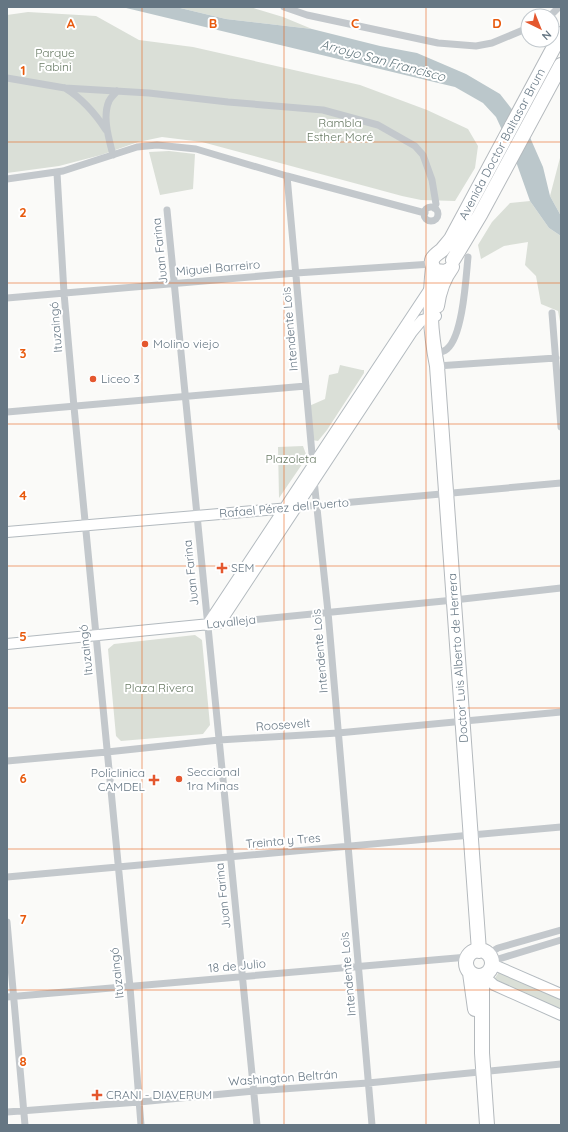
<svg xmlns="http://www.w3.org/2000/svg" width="568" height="1132" font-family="Quicksand,sans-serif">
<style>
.green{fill:#dadfd7}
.water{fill:#bbc7cb}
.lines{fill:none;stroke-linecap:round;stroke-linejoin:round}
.secondary-casing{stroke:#b3babf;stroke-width:12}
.highway-casing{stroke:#b4b9bd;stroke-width:16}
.street{stroke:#c3c8cc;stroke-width:7}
.secondary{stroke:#fff;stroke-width:10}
.highway{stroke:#fff;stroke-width:14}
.grid{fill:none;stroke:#e8590c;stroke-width:1;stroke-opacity:0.55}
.poi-dot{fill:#e4572e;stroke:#fff;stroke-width:1.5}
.labels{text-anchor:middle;stroke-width:4;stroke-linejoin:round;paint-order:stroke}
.park-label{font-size:12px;fill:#687a64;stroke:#fff}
.street-label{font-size:12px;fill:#657683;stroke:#fff}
.poi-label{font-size:12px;fill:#657683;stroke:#fff;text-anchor:start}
.water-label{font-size:13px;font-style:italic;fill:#60757c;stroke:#fff}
.grid-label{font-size:13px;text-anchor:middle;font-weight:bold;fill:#e8590c;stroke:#fff;stroke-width:4;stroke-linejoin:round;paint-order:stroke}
</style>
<rect width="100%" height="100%" fill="#fafaf8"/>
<path class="green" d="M176,7H250L283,17L312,29L226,19Z
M28,12L96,16L139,40L193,47L360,85L427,110L468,129L478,146L475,168L455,201L421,200L402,196L202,142L162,137L138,142L101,155L59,166L7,173V15Z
M169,151L195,154L193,189L160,195L149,152Z
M561,154V216L550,196Z
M530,201L549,228L561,236V327L558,311L541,304L536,276L525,265L528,242L504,246L481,259L478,245L492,222L510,203Z
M340,365L362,370H364V373L327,430L318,441L312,440L309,406L325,399L329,375L338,373Z
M303,446L307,457L279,498L278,447Z
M195,635L202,640L210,725L203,734L121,741L116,736L108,649L114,644Z
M499,972L561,998V1011L495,982V978Z"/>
<path class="water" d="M122,7H176L226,19L312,29L380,46L417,53L466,74L500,94L525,126L543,167L550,196L561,216V236L549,228L530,201L514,156L496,117L483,103L455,87Z"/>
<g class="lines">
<g class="secondary-casing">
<path id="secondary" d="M7,532L290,508
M207,625L431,287
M7,644L220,623L412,332L422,320L436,316
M492,964L561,994
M483,975L494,985L561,1015"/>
</g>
<g class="highway-casing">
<path id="highway" d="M453,260L480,215L561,65
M433,267C429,304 430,330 437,366L479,951
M449,270L445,272L436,271C427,260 434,256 442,250C445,246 448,243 451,239L561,34
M437,306C439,291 443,279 452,267
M466 963a13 13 0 1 1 26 0a13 13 0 1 1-26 0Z
M470,973L475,1009
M482,976V1053L487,1125"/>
</g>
<path class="street" d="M284,7L307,15L438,43L476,46L492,43L528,28
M550,16L559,7
M7,78L65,88L149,93L228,102L323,110L378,125L415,146L423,155L432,180L436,204L434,208
M65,88C83,99 95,113 106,130
M113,155C109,139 102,117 109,101C111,97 115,94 117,91
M57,173L64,293L74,407L130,987L141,1125
M287,176L313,465
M7,179L63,171L137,147L157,145L196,149L287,176L425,213
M424 214a7 7 0 1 1 14 0a7 7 0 1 1-14 0Z
M167,210L257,1125
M7,298L296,273L432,264
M552,313L561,427
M439,353C441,352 445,351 447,349C463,336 466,277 468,257
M437,366L556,358
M7,412L306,386
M314,480L328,612L372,1125
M298,507L561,483
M220,623L454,600L561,588
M7,761L107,752L219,740L338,733L561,712
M7,877L561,827
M7,922L25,1125
M488,954L498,948L561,930
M492,961L561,940
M7,997L468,957
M7,1112L139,1102L254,1091L368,1083L561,1064"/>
<use href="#secondary" class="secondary"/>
<use href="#highway" class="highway"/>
</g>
<path class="grid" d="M142,7V1125M284,7V1125M426,7V1125M7,142H561M7,283H561M7,424H561M7,566H561M7,708H561M7,849H561M7,990H561"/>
<g class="poi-dot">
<circle cx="145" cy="344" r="4"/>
<circle cx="93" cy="379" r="4"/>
<path d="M220 562h4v4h4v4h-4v4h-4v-4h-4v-4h4z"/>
<circle cx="179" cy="779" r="4"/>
<path d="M152 774h4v4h4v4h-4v4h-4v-4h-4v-4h4z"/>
<path d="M95 1089h4v4h4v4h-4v4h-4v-4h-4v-4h4z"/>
</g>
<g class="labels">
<g class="park-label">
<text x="55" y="57">Parque<tspan x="55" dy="14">Fabini</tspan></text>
<text x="340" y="127">Rambla<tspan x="340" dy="14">Esther Moré</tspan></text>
<text x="291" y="463">Plazoleta</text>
<text x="159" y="692">Plaza Rivera</text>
</g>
<g class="street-label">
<text transform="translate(502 144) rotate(-62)" y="4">Avenida Doctor Baltasar Brum</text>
<text transform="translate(160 251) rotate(-96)" y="4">Juan Farina</text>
<text transform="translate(218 268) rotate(-5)" y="4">Miguel Barreiro</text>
<text transform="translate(56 327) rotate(-95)" y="4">Ituzaingó</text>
<text transform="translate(290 329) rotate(-95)" y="4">Intendente Lois</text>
<text transform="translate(284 508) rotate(-5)" y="4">Rafael Pérez del Puerto</text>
<text transform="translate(191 573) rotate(-96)" y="4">Juan Farina</text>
<text transform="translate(231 622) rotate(-6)" y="4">Lavalleja</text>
<text transform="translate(86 650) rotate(-96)" y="4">Ituzaingó</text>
<text transform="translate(320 651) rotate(-95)" y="4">Intendente Lois</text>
<text transform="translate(458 658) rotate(-94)" y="4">Doctor Luis Alberto de Herrera</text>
<text transform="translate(283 725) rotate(-4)" y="4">Roosevelt</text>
<text transform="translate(283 841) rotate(-5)" y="4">Treinta y Tres</text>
<text transform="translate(223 896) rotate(-96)" y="4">Juan Farina</text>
<text transform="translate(237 966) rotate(-5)" y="4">18 de Julio</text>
<text transform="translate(117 973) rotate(-96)" y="4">Ituzaingó</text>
<text transform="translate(348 974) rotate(-95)" y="4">Intendente Lois</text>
<text transform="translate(283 1078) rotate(-4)" y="4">Washington Beltrán</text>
</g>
<g class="poi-label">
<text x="153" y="348">Molino viejo</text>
<text x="101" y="383">Liceo 3</text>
<text x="231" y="572">SEM</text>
<text x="187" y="776">Seccional<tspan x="187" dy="14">1ra Minas</tspan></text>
<text x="145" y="777" text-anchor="end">Policlinica<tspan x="145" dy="14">CAMDEL</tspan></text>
<text x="106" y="1099">CRANI - DIAVERUM</text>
</g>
<g class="water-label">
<text transform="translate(383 60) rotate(15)" y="5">Arroyo San Francisco</text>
</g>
</g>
<g class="grid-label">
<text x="71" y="28">A</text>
<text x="213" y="28">B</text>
<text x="355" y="28">C</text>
<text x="497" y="28">D</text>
<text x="23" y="75">1</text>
<text x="23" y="217">2</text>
<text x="23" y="358">3</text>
<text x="23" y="500">4</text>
<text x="23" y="641">5</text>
<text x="23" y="783">6</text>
<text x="23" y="924">7</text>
<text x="23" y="1066">8</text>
</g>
<rect width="568" height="1132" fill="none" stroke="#657683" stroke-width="16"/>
<g transform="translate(540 28) rotate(137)"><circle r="19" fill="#ffffff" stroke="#c1c8cd"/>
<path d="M0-3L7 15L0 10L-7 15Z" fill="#e4572e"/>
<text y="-6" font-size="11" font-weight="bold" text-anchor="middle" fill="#657683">N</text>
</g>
</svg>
